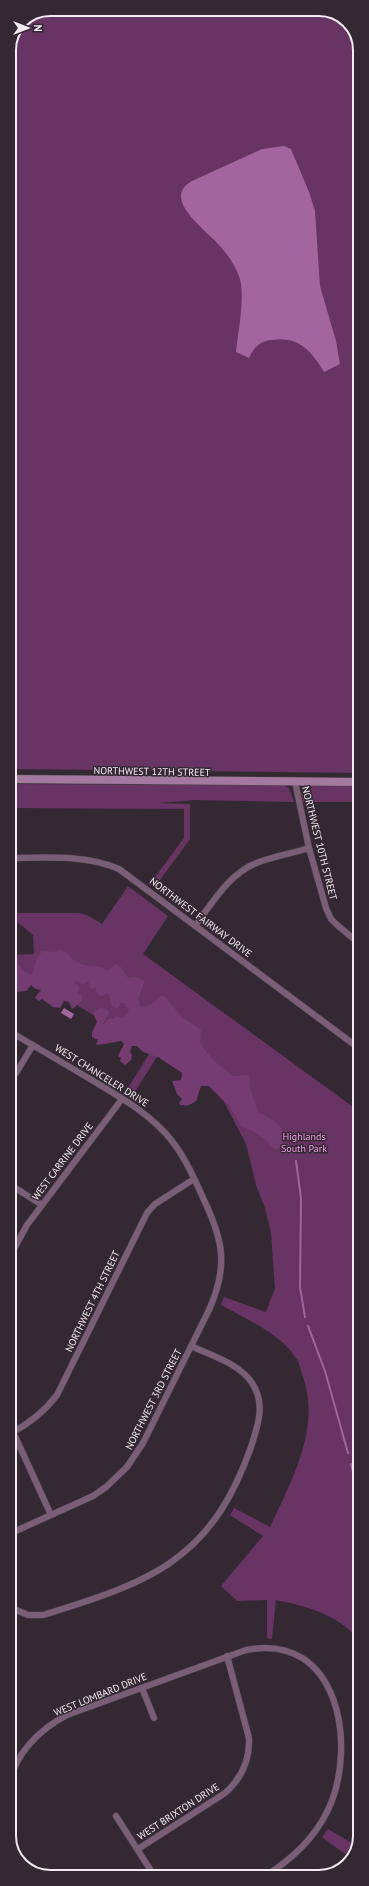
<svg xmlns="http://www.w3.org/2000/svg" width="369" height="1886" font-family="'PT Sans',sans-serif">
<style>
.green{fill:#673464}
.forest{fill:#753c71}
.water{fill:#a2659d}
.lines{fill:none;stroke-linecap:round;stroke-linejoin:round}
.stream{stroke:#a2659d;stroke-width:2}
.street-casing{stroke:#4f444e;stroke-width:7}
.secondary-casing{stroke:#4f444e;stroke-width:9}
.street{stroke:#795e76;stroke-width:6}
.secondary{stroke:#a3799f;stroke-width:8}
.labels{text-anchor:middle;stroke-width:3;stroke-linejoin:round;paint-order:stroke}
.street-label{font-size:10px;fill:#f3ebf2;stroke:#342933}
.park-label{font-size:10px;fill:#f29fec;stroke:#342933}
.rim{fill:none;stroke:#f3ebf2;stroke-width:2}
</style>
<rect width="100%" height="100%" fill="#342933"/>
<path class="green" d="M50,9H324L348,21L360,44V773L9,769V49L21,21Z
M9,784L282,785L289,788L294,802L195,800L160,803L190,804V839L157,884L153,880L184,838V809L9,808Z
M308,786L309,802H303L301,794L304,789Z
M311,786H360V802H311Z
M128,886L168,916L143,954L360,1112V1642C341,1615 306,1606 276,1600L272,1639L267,1638V1600L237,1601L221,1586L263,1536L230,1515L234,1508L270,1527C292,1480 322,1426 302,1374C300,1368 299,1361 295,1357C282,1335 243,1317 221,1305L224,1297L266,1312L275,1288L271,1233L265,1208L256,1185L246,1144L224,1102L203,1080L158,1055L133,1095L126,1091L151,1051L16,967L9,966V955L34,954L33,935L9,915V913H79L89,916L102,924Z
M328,1829L357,1846L352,1859L322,1837Z"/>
<path class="forest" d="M59,949L66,952L72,959L83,965L102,967L108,971L115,964L121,967L128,978L135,977L145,981C141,987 142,993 138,999L141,1007L151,1005L161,996H165L180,1015L201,1030L200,1042C208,1057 220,1066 233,1076L248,1075L250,1078C248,1090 255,1101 258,1112C275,1121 288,1127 283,1148L274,1149L266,1140L254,1132L241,1126L229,1105L209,1086H201C196,1098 201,1101 186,1106L184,1105H180L179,1103L182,1099L177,1094L172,1081L181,1080L182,1073L158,1057L143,1052L137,1046H132L130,1052L132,1055L131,1060L125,1065L120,1061L121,1058L118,1056L124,1044L121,1041L98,1045L96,1044L98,1040L92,1037V1032L97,1022L93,1013C98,1008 101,1007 107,1009L109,1013L103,1024L110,1018L114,1019L117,1016L121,1018L127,1015L129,1010L124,1003H120L118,1009L111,1006L109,994L106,993L103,996C97,996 96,992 96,987L91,989L88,981L82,985L77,981L74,982L79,987L77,995H82V1001L72,1009L69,1002L64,1001L60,1008L53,1007L42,999L39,1001L35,998L41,990L36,989L31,985L26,991L17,992L14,988L16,978L10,973V967L17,963L26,973L32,974L37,958L42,951L54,952Z"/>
<path class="water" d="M284,146L291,149L309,192L315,211L320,286L336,341L340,364L324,372C311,351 299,336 272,340C260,341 254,347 249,358L236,352C238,331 245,299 240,279C236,266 228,255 219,245C207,231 160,199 192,181L262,149Z
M64,1008L74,1014L71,1019L61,1013Z"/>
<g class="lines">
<path class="stream" d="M296,1161L301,1198L300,1287L305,1317
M308,1326L325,1371L348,1453
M351,1464L360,1501"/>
<g class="street-casing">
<path id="street" d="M295,782L309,848L326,908L331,919L337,925L360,944
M9,858C46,858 84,854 119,869L360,1049
M195,926C213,902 230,872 259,862C275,856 293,853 309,848
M9,1031C36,1047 63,1063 90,1079C120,1097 151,1114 172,1141C186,1159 195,1180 204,1200C224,1242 228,1267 209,1310L143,1443L127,1467L106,1487L93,1496L9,1534
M16,1073L33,1045
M9,1184L42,1205
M9,1258L27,1225L122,1099
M9,1423L51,1515
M9,1434C29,1424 44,1412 57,1395L147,1213L155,1204L194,1179
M9,1607L28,1615H43C85,1602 139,1586 174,1560C214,1531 235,1492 251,1447C258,1425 266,1404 252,1383C240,1364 211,1355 191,1346
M142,1688L154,1718
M9,1786C14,1754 40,1729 67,1715L246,1650C339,1631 358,1746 328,1810C314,1839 292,1859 264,1877
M116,1816L155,1877
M9,1832L14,1847L25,1867
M138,1849L225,1793C242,1778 250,1761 249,1738L227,1656"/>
</g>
<g class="secondary-casing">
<path id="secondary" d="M9,779L360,782"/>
</g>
<use href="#street" class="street"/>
<use href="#secondary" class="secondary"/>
</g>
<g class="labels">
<g class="street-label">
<text transform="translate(152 771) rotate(1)" y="4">NORTHWEST 12TH STREET</text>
<text transform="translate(320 843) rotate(76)" y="4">NORTHWEST 10TH STREET</text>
<text transform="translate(201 917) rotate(37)" y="4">NORTHWEST FAIRWAY DRIVE</text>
<text transform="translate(102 1075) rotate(32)" y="4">WEST CHANCELER DRIVE</text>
<text transform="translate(62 1161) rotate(-53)" y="4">WEST CARRINE DRIVE</text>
<text transform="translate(92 1301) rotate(-64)" y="4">NORTHWEST 4TH STREET</text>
<text transform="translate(153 1399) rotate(-63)" y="4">NORTHWEST 3RD STREET</text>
<text transform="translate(100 1694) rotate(-22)" y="4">WEST LOMBARD DRIVE</text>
<text transform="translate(178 1811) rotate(-33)" y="4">WEST BRIXTON DRIVE</text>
</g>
<g class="park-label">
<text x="304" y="1140">Highlands<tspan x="304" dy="12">South Park</tspan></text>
</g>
</g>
<path d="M0 0H369V1886H0ZM50 16H319A34 34 0 0 1 353 50V1836A34 34 0 0 1 319 1870H50A34 34 0 0 1 16 1836V50A34 34 0 0 1 50 16Z" fill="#342933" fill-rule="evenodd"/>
<path class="rim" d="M50 16H319A34 34 0 0 1 353 50V1836A34 34 0 0 1 319 1870H50A34 34 0 0 1 16 1836V50A34 34 0 0 1 50 16Z"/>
<g transform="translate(28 28) rotate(90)" stroke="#342933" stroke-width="3" paint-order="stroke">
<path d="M0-3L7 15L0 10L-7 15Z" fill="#f3ebf2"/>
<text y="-6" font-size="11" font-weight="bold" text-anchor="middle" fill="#f3ebf2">N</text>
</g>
</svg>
